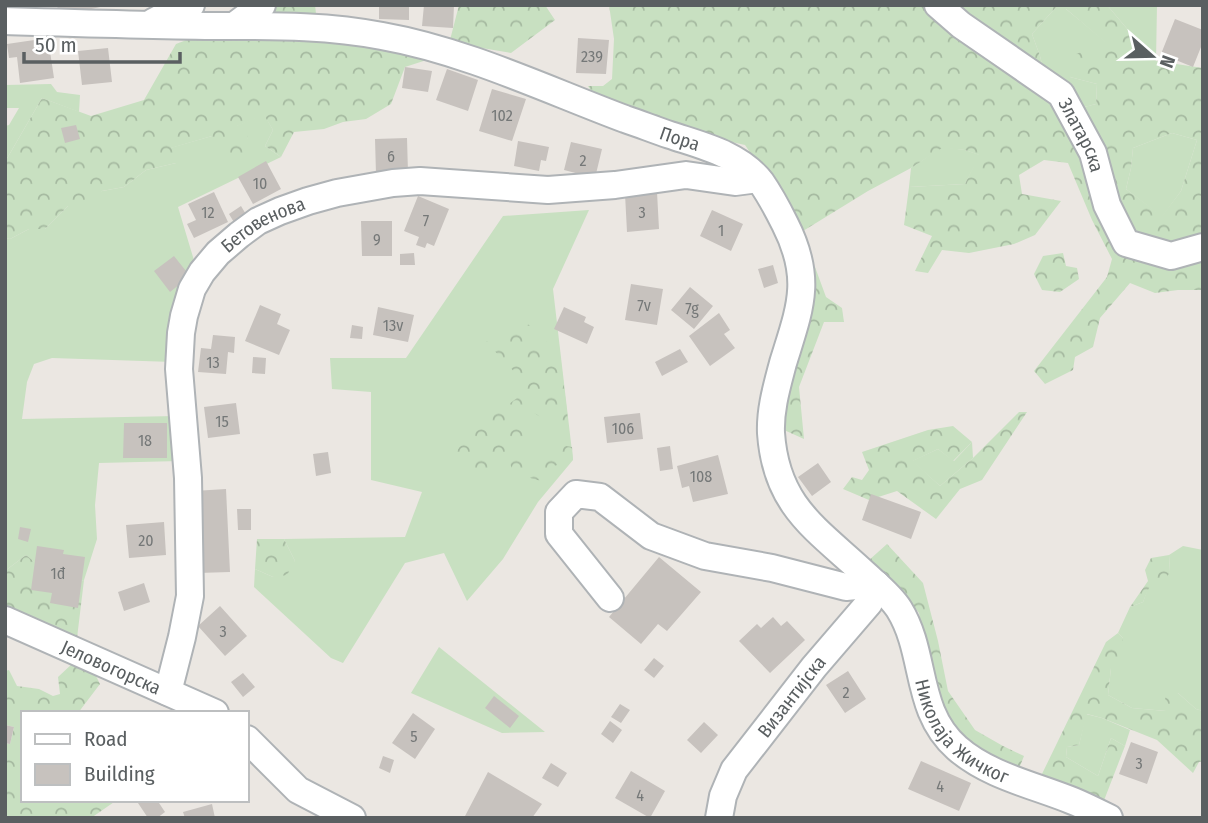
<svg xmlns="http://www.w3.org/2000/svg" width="1208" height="823" font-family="'Fira Sans Condensed',sans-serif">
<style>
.grass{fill:#c8e0c1}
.forest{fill:url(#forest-crowns);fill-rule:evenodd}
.building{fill:#c7c2be}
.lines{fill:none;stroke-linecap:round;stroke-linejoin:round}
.minor-casing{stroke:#afb3b6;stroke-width:30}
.minor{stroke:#fff;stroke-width:26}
.labels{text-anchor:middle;stroke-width:6;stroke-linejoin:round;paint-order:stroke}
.number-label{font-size:16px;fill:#757878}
.street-label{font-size:19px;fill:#5a5f61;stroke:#fff}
</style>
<defs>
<pattern id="forest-crowns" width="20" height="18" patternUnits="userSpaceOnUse" patternTransform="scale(1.75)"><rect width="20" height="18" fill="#c8e0c1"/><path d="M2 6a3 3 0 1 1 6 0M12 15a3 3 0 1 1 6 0" fill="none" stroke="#a5b9a0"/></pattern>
</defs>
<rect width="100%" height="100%" fill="#ebe7e2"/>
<path class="grass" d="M1058,5H1069L1066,9L1107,43L1070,77L1097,84L1096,104L1068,111L1050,96L1040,56L1032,34Z
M1107,5H1157L1156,61L1134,37Z
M51,84L57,92L80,95L79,112L42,98L5,162V126L9,125L19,108H5V85Z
M264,114L273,130L265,146L281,157L178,207L196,267L173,362L52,358L34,364L27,382L22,419L176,416L180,461L99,463L95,505L97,539L84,580L64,587L26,555L5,571V238L10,239L29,229H45L68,206L102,191L124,187L146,170L176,163L170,148L212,136L248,139L236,126Z
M1172,133L1197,140L1181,191L1162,217L1126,189L1131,168L1133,148Z
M942,147L965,150L980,155L965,184L909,187L911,168Z
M589,210L553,289L573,460L538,502L503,559L467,601L444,553L405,563L343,663L331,658L254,587L255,569L273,577L295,561L284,539L405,537L422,492L371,480V392L332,389L330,358H406L503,216Z
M972,442L973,458L940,486L912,461L938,449L954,461Z
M1183,546L1203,550V711L1196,709L1178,693L1166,711L1132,708L1108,695L1111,668L1123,638L1118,633L1130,607L1143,602L1150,583L1170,572L1169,555Z
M439,647L545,732L502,733L411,693Z
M1086,714L1102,718L1130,730L1125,746L1111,738L1098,776L1066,757L1067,747L1079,745Z"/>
<path class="forest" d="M278,5H315L319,39L450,40L459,5H545L555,20L511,53L470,46L405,67L391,104L366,119L343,122L324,129L294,132L281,157L265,146L273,130L264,115L237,126L246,129L248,139L255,142L243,160L226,162L215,155L212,136L171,148L177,154L176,163L146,170L124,187L102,191L89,208L68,206L45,229H29L10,239L5,238V162L42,98L91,116L144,100L176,44Z
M609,5H1058L1032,34L1040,56L1050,96L1068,111L1096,104L1097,84L1070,77L1076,54L1106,43L1065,8L1069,5H1107L1134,37L1156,61L1203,68V290H1178L1155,293L1130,283L1100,318L1093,347L1075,357L1073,370L1045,384L1034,371L1107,277L1112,259L1092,220L1068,163L1044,160L1019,175L1022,194L1061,201L1035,235L1014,244L969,253L942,250L928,273L915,271L932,236L904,225L909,187L965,184L979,155L965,150L942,148L911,168L868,191L803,231L745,145L682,131L599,104L588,86H603L612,79L614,39ZM1172,133L1197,140L1181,191L1162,216L1126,189L1131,168L1133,148Z
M1063,253L1066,266L1077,268L1079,279L1060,292L1042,290L1034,274L1043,256Z
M815,267L826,297L842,308L844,322H824L799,387L804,439L784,430L785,393L812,305Z
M518,321L532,326L541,346L548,341L559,346L568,420L551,424L522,405L532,435L520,452L534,463L543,460L554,444L572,447L573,460L554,466V482L537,480L514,473L508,459C487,470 484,474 460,472L450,461C465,438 482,418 501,398L509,404L528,390L511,368L486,342Z
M1019,412H1027L982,480L960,489L936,519L897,491L869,500L843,489L852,477L862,480L869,470L862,452L928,430L953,426L972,442L953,461L938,449L913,461L940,486L973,458Z
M257,539H284L295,561L287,575L273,577L255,569Z
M887,544L923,583L938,641L948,691L975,730L1003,746L1024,756L1018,771L984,759L957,736L940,707L927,657L919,613L894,581L868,561Z
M26,555L64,586L84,580L74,663L91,666L100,684L78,713H23V800H117L91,818H5V743L10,744L14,727L5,725V671L9,670L17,686L39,689L53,696L60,694L58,677L73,663L5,618V571Z
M1169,555L1170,572L1163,583H1151L1143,602L1130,607L1148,581L1145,570L1151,558Z
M1118,633L1123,638V659L1116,668H1111L1108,695L1132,708L1166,711L1165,695L1178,693L1196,709L1203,711V761L1199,762L1193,773L1157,740L1102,718L1087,714L1079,745L1067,747L1066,757L1098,776L1111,738L1125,746L1103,803L1041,776L1106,642Z"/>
<path class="building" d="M57,5H105V6L59,16Z
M379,5H409V20L379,19Z
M424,5H454L453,28L422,26Z
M1175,19L1203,30V42L1193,67L1161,54Z
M48,38L54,78L20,83L17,57L9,58L7,44Z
M578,38L609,40L606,74L576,73Z
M108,48L112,82L82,85L78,51Z
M405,67L432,71L428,92L402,88Z
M447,69L478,80L468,111L436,100Z
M492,89L526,99L512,141L479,131Z
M76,125L80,139L65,143L61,128Z
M407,138L408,173L376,174L375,139Z
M518,141L549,147L546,161L541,160L539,171L514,166Z
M571,142L602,149L595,178L564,170Z
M266,161L281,189L253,204L238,177Z
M214,192L228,222L194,238L187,224L196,220L188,204Z
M657,192L659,229L627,232L625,194Z
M418,196L449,209L434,246L427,243L425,248L416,245L419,237L404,231Z
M241,206L247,216L235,224L229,214Z
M712,210L743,224L731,251L700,236Z
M361,221H392V256H362Z
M414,253L415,265H400V254Z
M174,256L190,276L170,292L154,271Z
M773,265L778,283L764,288L758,269Z
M631,284L663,289L657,325L625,320Z
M690,287L713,306L694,329L671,310Z
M260,305L281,314L277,324L290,330L279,355L245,341Z
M378,307L414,315L408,342L373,335Z
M564,307L586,317L584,322L594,327L587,344L554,329Z
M719,313L730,330L724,334L735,348L710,366L689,336Z
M352,325L363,327L362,339L350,338Z
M213,335L235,337L234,353L228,352L226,374L198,372L201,348L211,349Z
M680,349L688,362L662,376L655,362Z
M253,357L266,358L265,374L252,373Z
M236,403L240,434L208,438L204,407Z
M640,413L643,439L607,443L604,417Z
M124,423H167V458H123Z
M670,446L673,469L660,471L657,448Z
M328,452L331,473L316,476L313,454Z
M718,455L728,494L693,502L689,486L682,488L677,466Z
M818,463L831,482L812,496L798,477Z
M226,489L230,572L198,573L194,491Z
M871,494L921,512L911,539L862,520Z
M237,509H251V530H238Z
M164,522L166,555L129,558L126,525Z
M20,527L31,529L28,542L18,539Z
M37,546L64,550L63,554L85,557L78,608L50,603L52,593L31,590Z
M659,557L701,592L667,631L658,624L641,644L609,617Z
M144,583L150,602L124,611L118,592Z
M220,606L247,636L225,656L198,626Z
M773,617L781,626L787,621L805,640L770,673L739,641L757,624L761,628Z
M654,658L664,666L654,678L644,670Z
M848,671L866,699L845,713L826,685Z
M243,673L255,687L243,697L231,682Z
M494,696L519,716L510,728L485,708Z
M620,704L630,710L621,723L611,717Z
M413,713L435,729L415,759L392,743Z
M610,721L622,730L613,743L601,734Z
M704,722L718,735L701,753L687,740Z
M5,725L14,727L10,744L5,743Z
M1131,742L1158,752L1147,784L1119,774Z
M383,756L394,760L390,773L379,768Z
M921,761L971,783L959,811L908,789Z
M551,763L567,773L558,787L542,778Z
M631,771L665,791L650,818L615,798Z
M488,772L542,804L532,818H464Z
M136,800H157L165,812L157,818H148Z
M212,804L215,818H185L183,812Z"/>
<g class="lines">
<g class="minor-casing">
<g id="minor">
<path id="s1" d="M938,5L961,25L1061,94L1093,153L1107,205L1126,243L1171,256L1203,247"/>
<path id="s2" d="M5,21C75,23 144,25 214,26C270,26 327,25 382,36C466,51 545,89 625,119C640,124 655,130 670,135C703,146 739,154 761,182C770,195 778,210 785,224C813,279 800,308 783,363C777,386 770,409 771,433C776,507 817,529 866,575C877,585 891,596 899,609C927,654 914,710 957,748C989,776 1034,785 1073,801C1085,806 1097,812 1109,818"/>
<path d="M153,22L176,10L191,5"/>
<path d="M234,26L262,5"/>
<path d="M610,598L559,534V512L576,494L600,497L651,536L705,556L772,568L846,587L876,584"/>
<path id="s3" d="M5,620L215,713"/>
<path id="s4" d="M168,692L182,637L190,596L188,478L179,369L181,333L184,316L192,289L202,272L218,253L239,235L258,221L280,211L308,201L337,193L393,183L420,181L548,190L615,185L686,175L735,182L758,179"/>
<path d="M247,739L298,790L352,818"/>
<path id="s5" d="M719,818L723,796L734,770L814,667L869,603L875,591L876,584"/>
</g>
</g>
<use href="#minor" class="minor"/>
</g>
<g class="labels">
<g class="number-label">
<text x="592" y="62">239</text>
<text x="502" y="121">102</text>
<text x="391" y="162">6</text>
<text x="583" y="166">2</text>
<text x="260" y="189">10</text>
<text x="208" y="218">12</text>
<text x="642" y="218">3</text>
<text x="426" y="226">7</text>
<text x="721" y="236">1</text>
<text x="377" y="245">9</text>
<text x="644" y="311">7v</text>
<text x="692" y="314">7g</text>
<text x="393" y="331">13v</text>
<text x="213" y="368">13</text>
<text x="222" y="427">15</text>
<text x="623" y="434">106</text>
<text x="145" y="446">18</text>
<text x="701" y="482">108</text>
<text x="146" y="546">20</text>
<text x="58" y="579">1đ</text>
<text x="223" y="637">3</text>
<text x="846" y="698">2</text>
<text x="414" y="742">5</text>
<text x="1139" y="769">3</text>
<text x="940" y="792">4</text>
<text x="640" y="801">4</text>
</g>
<g class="street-label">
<text dy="7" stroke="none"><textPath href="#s1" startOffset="198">Златарска</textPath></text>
<text dy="7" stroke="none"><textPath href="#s2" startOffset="693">Пора</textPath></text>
<text dy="7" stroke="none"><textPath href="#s4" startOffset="506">Бетовенова</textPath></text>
<text dy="7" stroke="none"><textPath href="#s3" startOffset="116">Јеловогорска</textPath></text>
<text dy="7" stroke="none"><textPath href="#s5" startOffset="144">Византијска</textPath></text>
<text dy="7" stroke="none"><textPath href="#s2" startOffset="1418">Николаја Жичког</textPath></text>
</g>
</g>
<rect width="1208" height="823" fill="none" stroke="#5a5f61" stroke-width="14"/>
<rect x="21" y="711" width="228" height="91" fill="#ffffff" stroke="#bdbfc0" stroke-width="2"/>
<rect x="35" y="734" width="35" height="10" fill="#ffffff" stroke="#bdbfc0" stroke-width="2"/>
<text x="84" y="746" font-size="21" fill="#5a5f61">Road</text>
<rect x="35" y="764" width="35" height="21" fill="#c7c2be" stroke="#bdbfc0" stroke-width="2"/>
<text x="84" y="781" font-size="21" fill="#5a5f61">Building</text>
<g transform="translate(1152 56) rotate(110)" stroke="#ffffff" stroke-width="5" paint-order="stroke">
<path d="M0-5L12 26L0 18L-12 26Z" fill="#5a5f61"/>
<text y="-10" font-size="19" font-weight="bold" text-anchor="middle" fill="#5a5f61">N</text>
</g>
<path d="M24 52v10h156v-10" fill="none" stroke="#5a5f61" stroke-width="3.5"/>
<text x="35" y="52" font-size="21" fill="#5a5f61" stroke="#ffffff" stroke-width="5" paint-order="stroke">50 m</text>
</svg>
